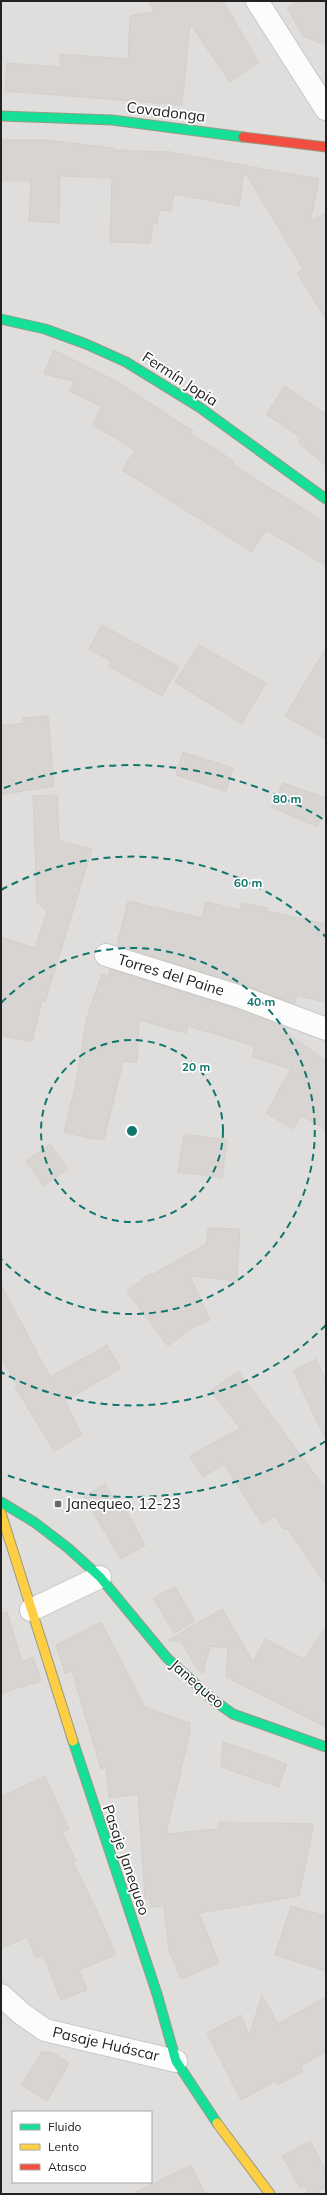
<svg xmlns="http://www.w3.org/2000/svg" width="327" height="2195" font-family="Mulish,sans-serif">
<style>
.residential{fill:#dfdedc;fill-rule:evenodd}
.building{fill:#d7d4d2;stroke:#d3d0cc}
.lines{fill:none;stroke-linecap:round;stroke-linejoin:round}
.street-casing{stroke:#c9c8c7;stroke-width:24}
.fast-casing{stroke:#999a82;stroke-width:11}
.slow-casing{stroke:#999a82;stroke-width:11}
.jam-casing{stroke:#999a82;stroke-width:11}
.street{stroke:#fdfcfc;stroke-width:22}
.fast{stroke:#16e098;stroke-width:9}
.slow{stroke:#ffcf43;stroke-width:9}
.jam{stroke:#f24e42;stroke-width:9}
.ring{fill:none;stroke:#0f766e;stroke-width:2;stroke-dasharray:7 5}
.poi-dot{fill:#6a6968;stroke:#fff;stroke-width:1.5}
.labels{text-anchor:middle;stroke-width:3.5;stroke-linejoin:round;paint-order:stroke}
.street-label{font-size:15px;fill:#222;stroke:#fff}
.poi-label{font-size:15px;fill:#222;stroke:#fff;text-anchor:start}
.centre{fill:#0f766e;stroke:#fff;stroke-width:2}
.ring-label{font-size:12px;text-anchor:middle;font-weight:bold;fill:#0f766e;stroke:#fff;stroke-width:3.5;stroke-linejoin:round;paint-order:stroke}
</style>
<rect width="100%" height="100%" fill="#f0eeeb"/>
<path class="residential" d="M1,1H326V2194H1ZM13,2112H151V2182H13Z"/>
<path class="building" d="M149,1H223L259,62L230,82L190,24L182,105L5,91L7,63L60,67V54L128,59L130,16L154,12Z
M300,1H326V45L304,37L287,8Z
M1,140H47L113,148V150L164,152L165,151L319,179L310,222L326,213V320L297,273L303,269L244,171L239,206L174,194L171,211L159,210L157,224L153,223L150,243L110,242L112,178L60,176L59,223L29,221L31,181H1Z
M54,350L116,381L193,431L191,434L234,461L232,464L326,523V566L266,530L252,552L122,470L135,450L93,425L101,406L69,391L74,381L44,374Z
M285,386L324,413L326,411V466L298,442L302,438L266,414Z
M102,625L179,667L162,696L108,666L111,661L89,649Z
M199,645L266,683L242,724L175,682Z
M326,648V739L285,716Z
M48,716L54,786L1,795V726L24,723L23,718Z
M183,752L233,768L226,791L176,775Z
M283,783L326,798V808L317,827L272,807Z
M57,795L59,841L92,849L45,1002L42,1001L32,1042L1,1035V937L35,948L47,912L37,902L33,796Z
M128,901L202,918L206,902L240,910L242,903L268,908L267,911L326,924V1002L297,996L294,1004L245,985L117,945Z
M110,969L237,1009L287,1028L285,1032L326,1061V1130L301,1115L293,1129L266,1113L291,1069L252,1057L255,1046L188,1026L186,1033L139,1020L137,1062H123L104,1139H94L64,1132L76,1083L87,1017L102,974L109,976Z
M184,1134L227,1140L222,1178L178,1172Z
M50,1144L68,1169L44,1186L26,1161Z
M208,1228L240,1229L237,1281L190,1276L210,1320L192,1328L168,1346L127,1291L151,1273L152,1275L207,1243Z
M1,1285L50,1377L107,1345L121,1368L65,1401L82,1435L54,1451L15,1387L17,1385L1,1356Z
M316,1359L326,1380V1440L293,1371Z
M238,1371L326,1489V1585L287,1528L284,1530L275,1516L262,1524L224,1464L203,1477L190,1456L240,1428L211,1391Z
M105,1484L122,1512L126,1510L145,1545L121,1559L84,1497Z
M175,1587L195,1621L174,1633L153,1598Z
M222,1609L253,1662L265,1639L304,1659L326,1627V1727L226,1677L228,1648L210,1646L203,1674L197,1668L181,1642L168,1640Z
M7,1612L22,1662L33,1657L41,1681L1,1693V1613Z
M101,1622L144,1705L142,1706L190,1723V1732L166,1834L218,1829V1822L314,1824L299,1896L199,1913L219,1963L181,1979L169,1951L164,1906L151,1907L150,1899L145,1898L138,1794L109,1798L106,1767L101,1769L72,1671L65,1673L56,1645Z
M223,1742L287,1764L279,1787L221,1767Z
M45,1776L69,1829L62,1832L76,1861L73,1862L102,1922L116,1955L79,1970L87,1990L61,2000L43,1955L36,1958L27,1937L1,1948V1797Z
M291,1906L326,1916V1971L275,1955Z
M262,1995L278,2024L326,1997V2052L300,2066L303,2071L278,2085L276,2081L241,2100L207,2033L241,2015L249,2036Z
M42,2052H52L69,2063L47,2101L21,2085Z
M310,2141L326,2171V2187L313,2194H309L304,2185L300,2188L282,2156Z
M191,2165L205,2194H132Z"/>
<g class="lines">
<g class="street-casing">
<path id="street" d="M257,1L326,109
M106,955L241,997L326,1029
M31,1610L100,1577
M1,1995L22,2014L45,2030L176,2061"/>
</g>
<g class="fast-casing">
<path id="fast" d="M1,116L112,120L243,137
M1,319L45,329L86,344L126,362L199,407L326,499
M1,1502L34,1522L68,1548L100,1577L167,1658L212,1699L233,1714L326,1747
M73,1741L157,1994L176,2061L217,2123"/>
</g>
<g class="slow-casing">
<path id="slow" d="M1,1513L73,1741
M217,2123L270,2194"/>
</g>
<g class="jam-casing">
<path id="jam" d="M243,137L326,147"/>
</g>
<use href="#street" class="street"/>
<use href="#fast" class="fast"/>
<use href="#slow" class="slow"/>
<use href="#jam" class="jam"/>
</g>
<g class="ring">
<circle cx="132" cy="1131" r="91"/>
<path d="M1 1003A183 183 0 1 1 1 1259"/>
<path d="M326 1325A274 274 0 0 1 1 1372M1 890A274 274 0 0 1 326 937"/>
<path d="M326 1441A366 366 0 0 1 4 1474M4 788A366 366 0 0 1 326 821"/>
</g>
<rect class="poi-dot" x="54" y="1500" width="8" height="8" rx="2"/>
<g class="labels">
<g class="street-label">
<text transform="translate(166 112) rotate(7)" y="5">Covadonga</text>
<text transform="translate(180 379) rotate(33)" y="5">Fermín Jopia</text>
<text transform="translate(171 975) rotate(17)" y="5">Torres del Paine</text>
<text transform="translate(197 1684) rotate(41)" y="5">Janequeo</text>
<text transform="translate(126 1860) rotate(71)" y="5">Pasaje Janequeo</text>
<text transform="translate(106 2044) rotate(13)" y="5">Pasaje Huáscar</text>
</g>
<g class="poi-label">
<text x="66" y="1509">Janequeo, 12-23</text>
</g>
</g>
<circle cx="132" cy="1131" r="6" class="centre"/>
<g class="ring-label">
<text x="287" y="803">80 m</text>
<text x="248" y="887">60 m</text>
<text x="261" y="1006">40 m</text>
<text x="196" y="1071">20 m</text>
</g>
<rect width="327" height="2195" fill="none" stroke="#222222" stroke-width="4"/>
<rect x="12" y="2111" width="140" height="72" fill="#ffffff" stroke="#a7a7a7"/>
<rect x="20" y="2124" width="20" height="6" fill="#16e098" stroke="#a7a7a7"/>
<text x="48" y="2131" font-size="12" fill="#222222">Fluido</text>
<rect x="20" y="2144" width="20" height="6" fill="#ffcf43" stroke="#a7a7a7"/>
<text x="48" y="2151" font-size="12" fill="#222222">Lento</text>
<rect x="20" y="2164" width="20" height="6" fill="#f24e42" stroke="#a7a7a7"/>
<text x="48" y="2171" font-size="12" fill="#222222">Atasco</text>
</svg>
